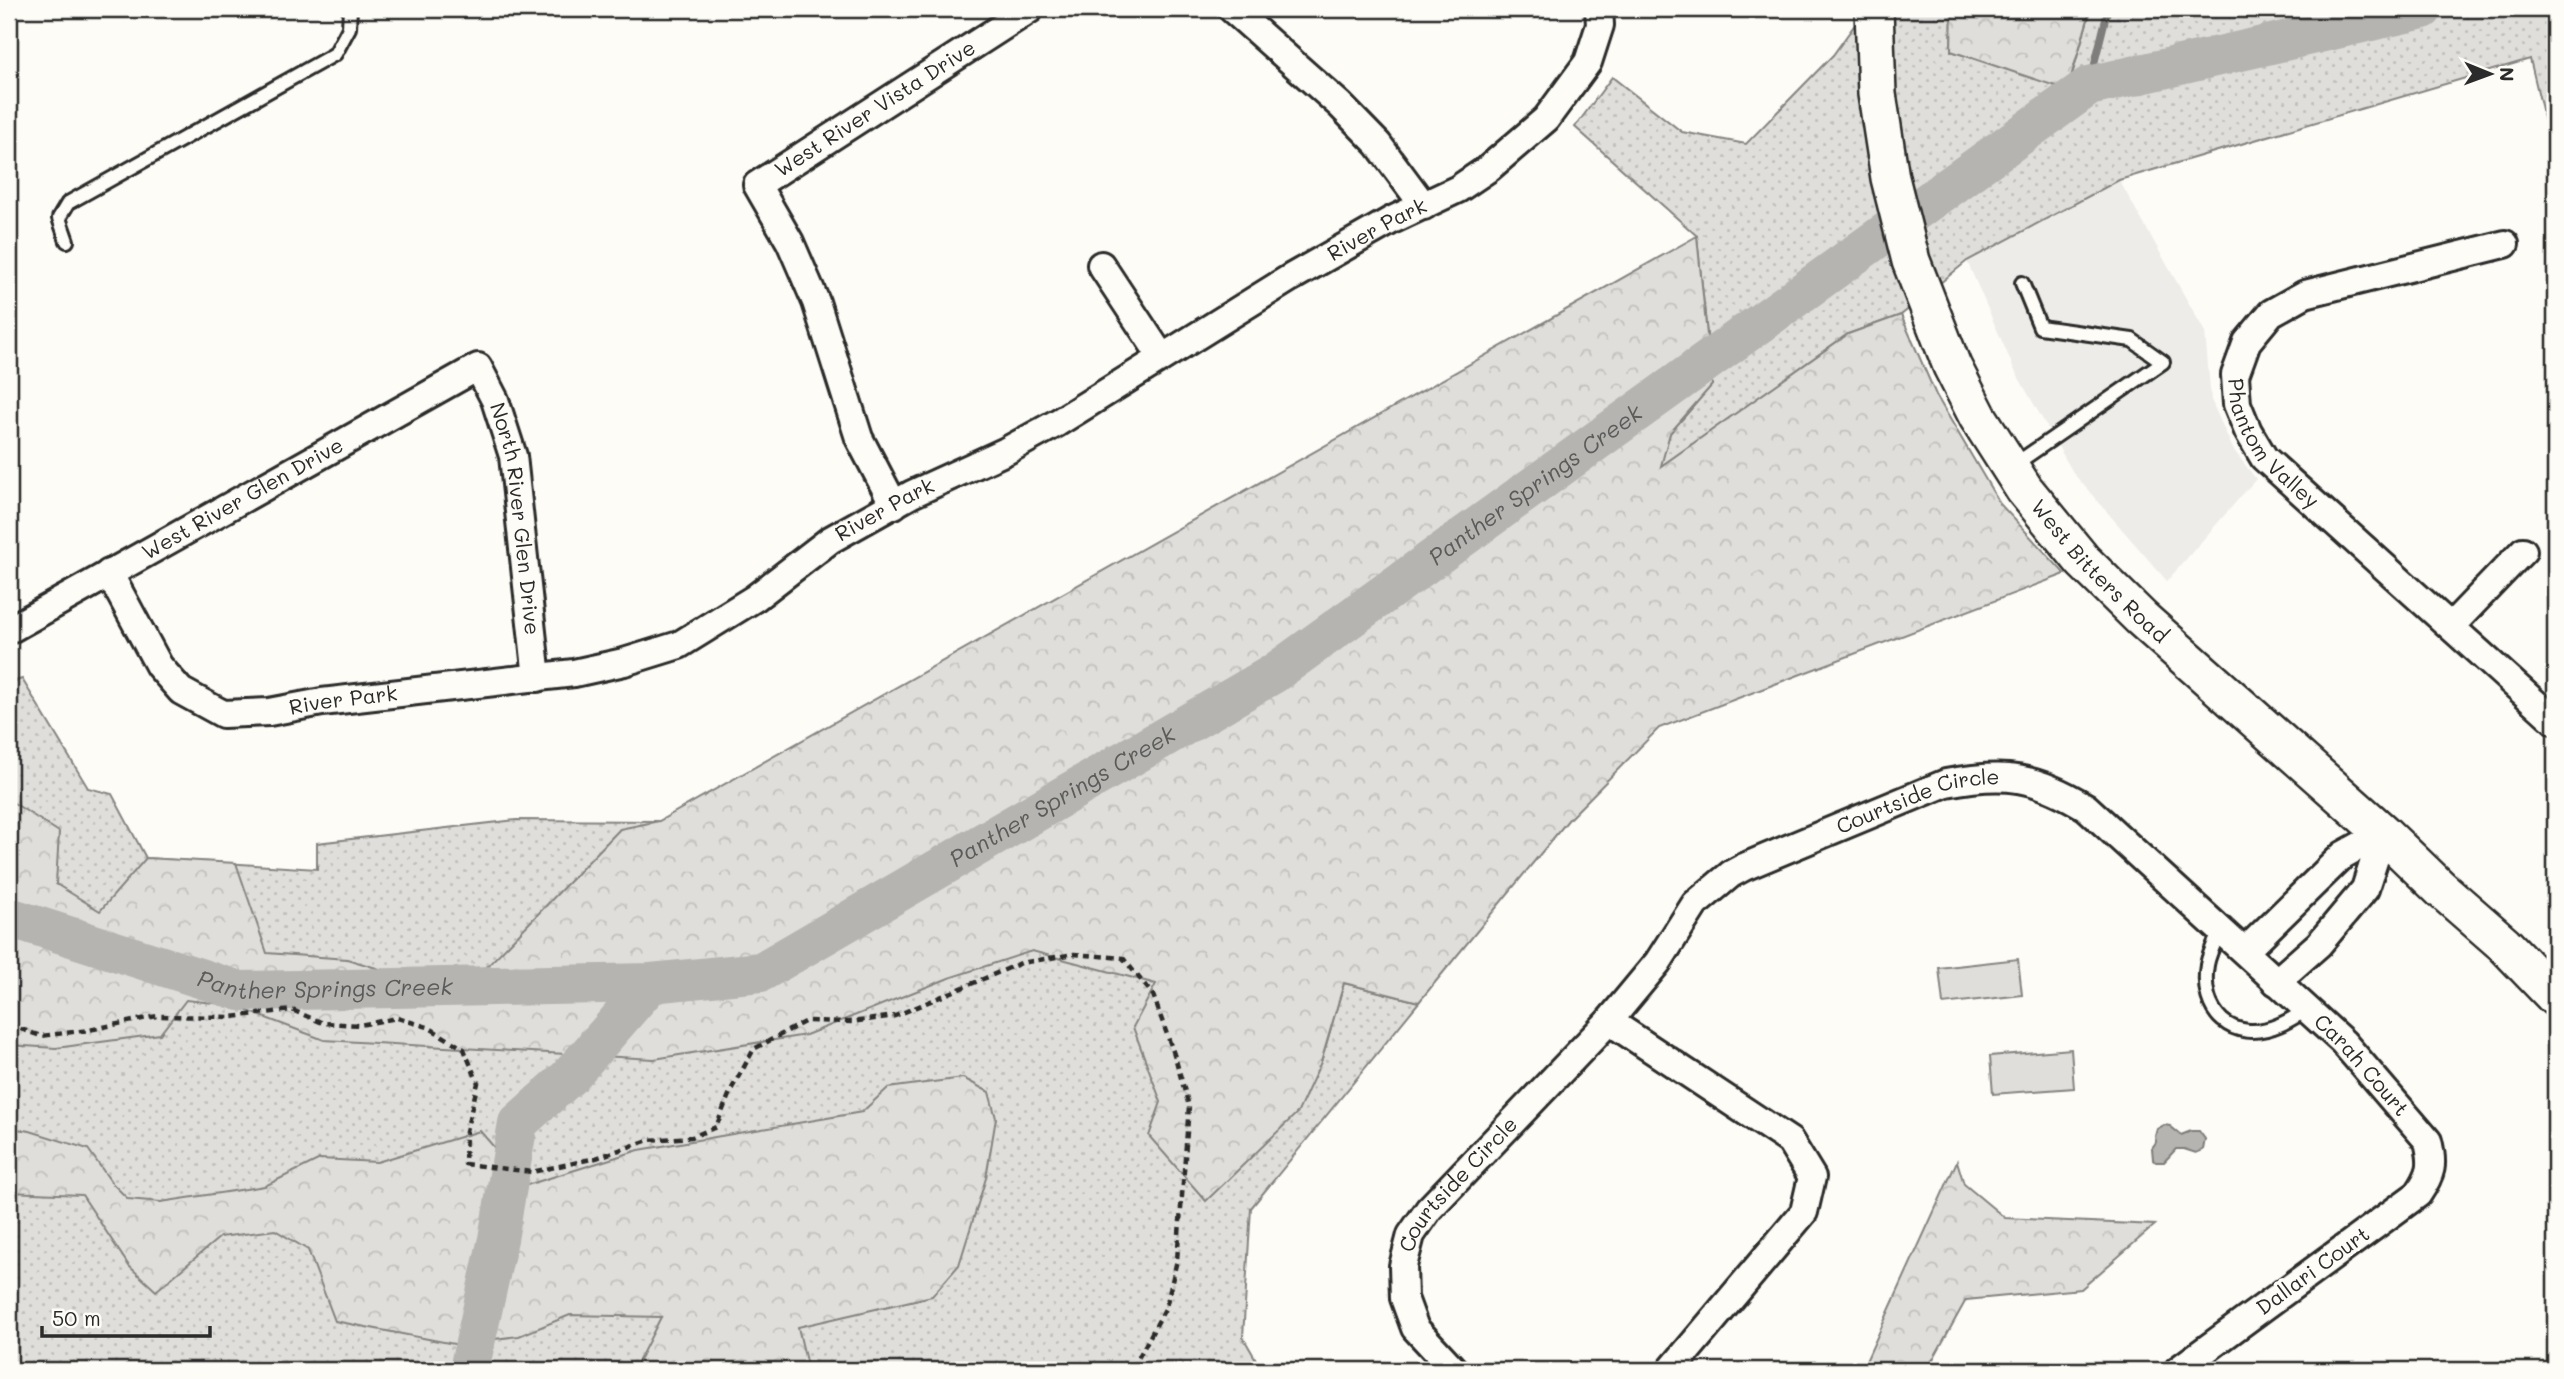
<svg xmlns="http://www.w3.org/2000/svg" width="2564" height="1379" font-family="Mali,sans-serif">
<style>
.built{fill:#edece8}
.grass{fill:url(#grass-dots);stroke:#858482;stroke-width:2}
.forest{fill:url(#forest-crowns);stroke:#858482;stroke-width:2}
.park{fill:#dfdeda;stroke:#858482;stroke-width:2}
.water{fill:#b5b4b1;stroke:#7e7d7b;stroke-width:2}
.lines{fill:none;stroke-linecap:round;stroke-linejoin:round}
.stream{stroke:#7e7d7b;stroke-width:7}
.river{stroke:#b5b4b1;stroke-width:40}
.service-casing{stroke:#2b2b2b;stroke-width:18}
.minor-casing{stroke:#2b2b2b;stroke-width:32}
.secondary-casing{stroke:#2b2b2b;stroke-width:42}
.path{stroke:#2b2b2b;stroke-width:4.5;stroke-dasharray:7 5;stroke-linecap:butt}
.service{stroke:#fdfcf7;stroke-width:12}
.minor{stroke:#fdfcf7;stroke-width:26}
.secondary{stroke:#fdfcf7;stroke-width:37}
.labels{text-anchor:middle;stroke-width:7;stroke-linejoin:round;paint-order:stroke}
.street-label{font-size:21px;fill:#2b2b2b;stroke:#fdfcf7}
.water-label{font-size:23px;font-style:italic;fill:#5b5b5a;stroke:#fdfcf7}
</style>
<defs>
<pattern id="grass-dots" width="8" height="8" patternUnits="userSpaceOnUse" patternTransform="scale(1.75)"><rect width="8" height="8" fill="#dfdeda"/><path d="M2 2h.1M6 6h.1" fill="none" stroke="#c0bfbb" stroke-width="1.8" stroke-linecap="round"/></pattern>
<pattern id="forest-crowns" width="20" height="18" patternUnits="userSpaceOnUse" patternTransform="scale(1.75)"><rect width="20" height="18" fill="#dfdeda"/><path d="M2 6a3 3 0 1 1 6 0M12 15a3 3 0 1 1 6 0" fill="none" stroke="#c0bfbb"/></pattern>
</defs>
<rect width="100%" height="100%" fill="#fdfcf7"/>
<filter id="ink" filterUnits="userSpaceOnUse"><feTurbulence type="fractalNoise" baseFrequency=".0143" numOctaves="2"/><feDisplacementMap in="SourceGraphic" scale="14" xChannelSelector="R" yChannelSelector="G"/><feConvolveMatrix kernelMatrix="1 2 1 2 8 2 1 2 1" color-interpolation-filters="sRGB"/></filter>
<g filter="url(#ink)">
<path class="built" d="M2119,180L2205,332L2211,400L2233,449L2256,479L2167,581L2074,474L2015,371L1967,261Z"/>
<path class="grass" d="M1866,9H1952L1951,51L2068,89L2091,9H2555V164L2530,59L2119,180L1967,261L1901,315L1848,334L1660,467L1670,433L1712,385L1697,236L1575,127L1612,77L1682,132L1746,144L1833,55Z
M22,679L88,788L112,794L146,858L317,869V843L516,820L659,821L1136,893L1321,1062L1344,983L1419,1002L1251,1208L1243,1337L1262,1370H9V683Z"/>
<path class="forest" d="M1952,9H2091L2067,90L1951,51Z
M1697,236L1712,385L1670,433L1661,466L1848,334L1901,315L1936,395L2000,504L2065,574L1659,728L1569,819L1419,1002L1344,983L1321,1062L1298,1112L1206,1201L1149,1136L1161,1102L1133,1027L1156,984L1032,951L949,978L806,1035L654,1059L324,1040L232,1005L186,1000L160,1034L56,1048L9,1045V924L13,909L9,907V800L59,832L56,884L100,911L146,858L236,863L267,953L347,959L455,992L478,976L620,829L659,821Z
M963,1078L989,1092L996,1118L986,1178L959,1265L932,1296L798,1327L808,1370H634L661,1317L570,1315L519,1336L454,1344L335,1321L308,1250L275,1230L220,1237L156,1291L129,1266L82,1195L9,1192V1128L30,1131L88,1149L112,1183L128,1199L161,1202L265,1186L320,1159L377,1162L480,1131L527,1185L639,1150L862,1112L888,1088Z
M1957,1161L1964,1184L2005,1218L2155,1225L2081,1289L1966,1300L1927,1370H1862Z"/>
<path class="park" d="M2018,959L2022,995L1943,1004L1939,968Z
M2071,1049L2074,1088L1993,1094L1990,1056Z"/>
<path class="water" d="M2164,1125L2170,1126L2181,1135L2191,1131H2199L2205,1139L2203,1150L2196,1153L2184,1149H2176L2164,1162H2156L2153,1159L2152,1148L2156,1142L2155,1136L2157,1129Z"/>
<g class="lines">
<path class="stream" d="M2089,86L2108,9"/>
<g class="river">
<path id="s1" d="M9,917L240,991L651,983L761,972L1273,674L2089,86L2423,9"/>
<path d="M469,1370L498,1239L518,1123L570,1076L651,983"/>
</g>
<g class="service-casing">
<path id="service" d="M67,241L59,218L68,203L335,54L349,28L350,9
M2014,465L2163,362L2132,340L2040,327L2022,283
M2221,929C2216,940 2209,953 2207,965C2199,1012 2232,1045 2279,1025C2289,1021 2298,1015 2308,1009"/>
</g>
<g class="minor-casing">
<g id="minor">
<path d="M1232,9L1340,105L1378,144L1424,206"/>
<path id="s2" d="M2505,244L2305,294L2271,313L2247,342L2235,375L2237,404L2248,431L2264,458L2555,721"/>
<path d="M1101,265L1161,356"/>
<path id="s3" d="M894,505L859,438L816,302L790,242L757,185L1030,9"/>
<path id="s4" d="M109,573L159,666L181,691L223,714L269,712L322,702L574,673L624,662L679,645L755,598L830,540L912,494L1006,451L1057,423L1290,278L1392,220L1458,189L1489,168L1546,119L1588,62L1600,25L1599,9"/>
<path d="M2451,626L2523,551"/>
<path id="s5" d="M9,630L478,367L495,400L513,456L537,678"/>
<path d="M2245,951L2343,855L2383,833L2365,889L2319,944L2276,982"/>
<path id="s6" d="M1609,1021L1658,962L1695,904L1731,874L1744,867L1946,783C2005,772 2035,776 2086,807L2343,1042L2428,1141C2434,1165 2432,1173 2418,1194L2178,1370"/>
<path id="s7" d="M1454,1370L1415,1328L1404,1298L1403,1266L1411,1235L1429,1209L1609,1021L1790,1141L1812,1177L1804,1212L1671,1370"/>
</g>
</g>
<g class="secondary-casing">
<g id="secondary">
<path id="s8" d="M1874,9L1877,94L1890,178L1911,261L1952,366L1978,417L2024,489L2083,561L2141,618L2383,833L2441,889L2504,944L2555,997"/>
</g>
</g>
<path class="path" d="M9,1025L41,1036L89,1030L157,1016L231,1017L292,1010L323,1023L360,1025L397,1018L428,1027L464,1049L478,1083L466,1131L465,1164L532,1172L596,1158L649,1140L692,1137L716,1127L731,1090L754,1049L806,1021L852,1022L895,1016L1021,963L1074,954L1123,958L1153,995L1175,1057L1189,1106L1177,1260L1166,1307L1135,1364L1127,1370"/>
<use href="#service" class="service"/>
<use href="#minor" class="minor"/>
<use href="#secondary" class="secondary"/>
</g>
</g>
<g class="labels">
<g class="street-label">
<text dy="7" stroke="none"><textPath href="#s3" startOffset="490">West River Vista Drive</textPath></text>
<text dy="7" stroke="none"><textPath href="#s4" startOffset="1463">River Park</textPath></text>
<text dy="7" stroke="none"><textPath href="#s2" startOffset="399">Phantom Valley</textPath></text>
<text dy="7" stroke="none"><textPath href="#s5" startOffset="268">West River Glen Drive</textPath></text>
<text dy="7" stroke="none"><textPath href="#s4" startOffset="896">River Park</textPath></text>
<text dy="7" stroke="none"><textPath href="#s5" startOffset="696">North River Glen Drive</textPath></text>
<text dy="7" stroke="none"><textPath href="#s8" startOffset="623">West Bitters Road</textPath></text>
<text dy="7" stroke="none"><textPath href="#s4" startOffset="308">River Park</textPath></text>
<text dy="7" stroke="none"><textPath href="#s6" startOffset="394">Courtside Circle</textPath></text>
<text dy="7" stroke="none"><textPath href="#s6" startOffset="950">Carah Court</textPath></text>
<text dy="7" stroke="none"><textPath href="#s7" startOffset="222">Courtside Circle</textPath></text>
<text transform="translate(2313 1271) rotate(-36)" y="7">Dallari Court</text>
</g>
<g class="water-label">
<text dy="8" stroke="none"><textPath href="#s1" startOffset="1680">Panther Springs Creek</textPath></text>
<text dy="8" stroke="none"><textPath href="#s1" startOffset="1113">Panther Springs Creek</textPath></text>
<text dy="8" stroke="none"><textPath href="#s1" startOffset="327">Panther Springs Creek</textPath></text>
</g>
</g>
<rect width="2564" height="1379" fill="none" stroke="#fdfcf7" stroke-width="35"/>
<rect x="18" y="18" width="2529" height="1344" fill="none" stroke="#2b2b2b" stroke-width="2.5" filter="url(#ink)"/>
<g transform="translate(2490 74) rotate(91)" stroke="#fdfcf7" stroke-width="5" paint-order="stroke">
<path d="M0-5L12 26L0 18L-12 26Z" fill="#2b2b2b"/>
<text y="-10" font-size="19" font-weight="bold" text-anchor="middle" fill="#2b2b2b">N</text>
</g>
<path d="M42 1326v10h168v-10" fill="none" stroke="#2b2b2b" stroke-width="3.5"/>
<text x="52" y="1326" font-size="21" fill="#2b2b2b" stroke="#fdfcf7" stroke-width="5" paint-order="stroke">50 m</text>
</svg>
